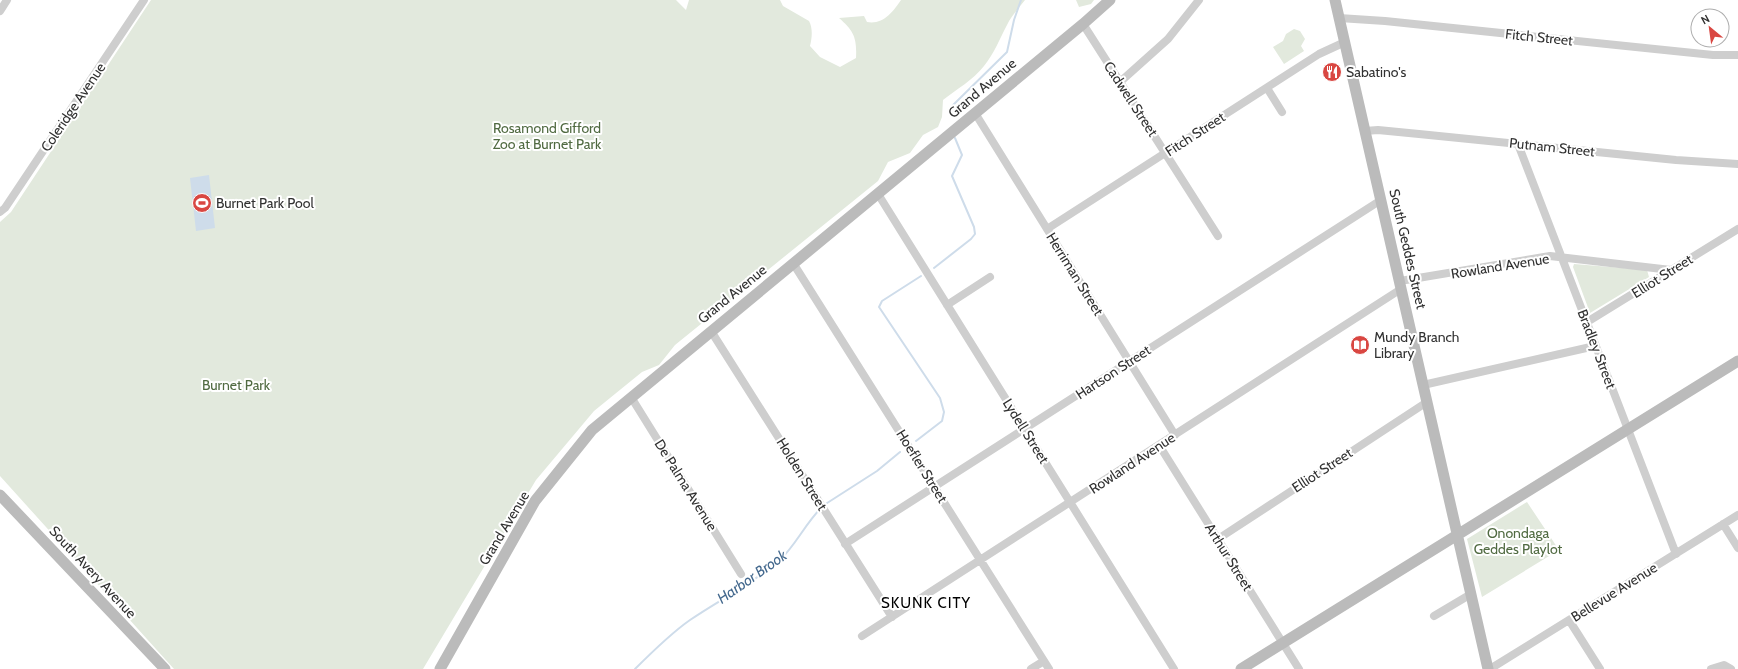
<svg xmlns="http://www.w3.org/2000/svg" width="1738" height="669" font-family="Cabin,sans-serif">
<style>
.green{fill:#e2e9dd}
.water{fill:#cedcea}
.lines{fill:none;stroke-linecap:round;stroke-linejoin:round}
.stream{stroke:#cedcea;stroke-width:2}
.street{stroke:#cecece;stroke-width:8}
.secondary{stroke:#bbb;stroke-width:11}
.labels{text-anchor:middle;stroke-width:4;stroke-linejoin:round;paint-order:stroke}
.street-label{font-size:14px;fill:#313131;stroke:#fff}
.poi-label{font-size:14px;fill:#313131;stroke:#fff;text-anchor:start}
.park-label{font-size:14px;fill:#506a41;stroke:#fff}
.water-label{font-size:15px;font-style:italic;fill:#44698e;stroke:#fff}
.neighbourhood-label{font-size:15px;letter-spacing:1px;fill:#000;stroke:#fff}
</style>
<rect width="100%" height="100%" fill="#fff"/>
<path class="green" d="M151,0H676L686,10L689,0H780L783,6L809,21C813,28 812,38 810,46L820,57L840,67L856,58C857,38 854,31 839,18L864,16L867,22C883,25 893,12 901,0H1025C1019,8 1011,16 1007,25C1000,38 994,54 984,66C973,80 957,89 943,100L942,117L938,127L923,135L910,153L888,162L878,181L675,345L659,365L642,372L594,411L536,480L423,669H174L0,476V222L11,212Z
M1076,0H1094L1091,4L1079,7Z
M1294,29L1300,31L1305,39L1301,46L1304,51L1284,64L1273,47L1283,41L1286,34Z
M1574,264L1647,270L1649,277L1590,313L1573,267Z
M1527,502L1559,550L1482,597L1467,539Z"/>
<path class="water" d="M209,175L215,228L196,231L190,178Z"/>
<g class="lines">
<path class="stream" d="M951,116L950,108L1007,52L1014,20L1021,0
M934,268L971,239L975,234L974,227L952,176L962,155L955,138
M916,441L942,421L944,412L940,398L879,307L882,301L921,276
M824,505L877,471L900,452
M635,669C652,652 670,634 690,620C719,600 752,584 779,561C796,545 805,524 821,508"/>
<path class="street" d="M0,11L7,0
M1339,18L1385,21L1713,55H1738
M1083,24L1218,236
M1120,82L1168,39L1199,0
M1267,88L1282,112
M975,113L1175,435
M1365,131L1378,130L1419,134L1676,160L1738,164
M1518,144L1676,554
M878,194L1174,669
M0,212L5,208L144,0
M1047,229L1319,54L1345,42
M793,263L1049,669
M1400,281L1550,256L1671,270
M947,305L990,277
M1587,322L1738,229
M711,331L892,617
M1423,385L1595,346
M631,397L741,574
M1159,445L1299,669
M1723,524L1738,548
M1218,539L1427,402
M845,544L1381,200
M1434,616L1471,594
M1569,620L1600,669
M862,636L1401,289
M1031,669L1044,661
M1490,669L1738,515
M1711,669L1724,665L1731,669"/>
<path class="secondary" d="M1335,0L1488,669
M0,495L165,669
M440,669L535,501L592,430L1083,24L1110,0
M1241,669L1738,361"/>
</g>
<defs>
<g id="restaurant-disc" transform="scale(1)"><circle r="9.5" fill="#d94742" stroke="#fff"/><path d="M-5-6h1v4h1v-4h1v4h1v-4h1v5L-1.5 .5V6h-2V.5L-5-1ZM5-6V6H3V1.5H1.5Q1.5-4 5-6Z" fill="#fff"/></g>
<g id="stadium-disc" transform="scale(1)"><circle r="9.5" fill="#d94742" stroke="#fff"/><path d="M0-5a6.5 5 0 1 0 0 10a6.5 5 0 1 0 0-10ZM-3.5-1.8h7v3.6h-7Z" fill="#fff"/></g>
<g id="library-disc" transform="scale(1)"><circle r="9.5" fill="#d94742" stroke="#fff"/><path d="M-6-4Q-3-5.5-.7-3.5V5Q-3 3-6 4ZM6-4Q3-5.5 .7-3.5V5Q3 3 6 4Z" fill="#fff"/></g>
</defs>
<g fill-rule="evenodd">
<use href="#restaurant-disc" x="1332" y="72"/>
<use href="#stadium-disc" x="202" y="203"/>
<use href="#library-disc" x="1360" y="345"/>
</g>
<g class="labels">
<g class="street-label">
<text transform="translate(1539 37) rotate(6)" y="5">Fitch Street</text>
<text transform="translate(982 88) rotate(-40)" y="5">Grand Avenue</text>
<text transform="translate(1131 99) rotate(57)" y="5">Cadwell Street</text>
<text transform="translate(73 107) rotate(-56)" y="5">Coleridge Avenue</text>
<text transform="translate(1195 134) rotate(-33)" y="5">Fitch Street</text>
<text transform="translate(1552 147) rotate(6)" y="5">Putnam Street</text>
<text transform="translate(1408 249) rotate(77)" y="5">South Geddes Street</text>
<text transform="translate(1500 266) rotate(-9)" y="5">Rowland Avenue</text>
<text transform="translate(1075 274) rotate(58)" y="5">Herriman Street</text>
<text transform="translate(1662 276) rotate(-32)" y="5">Elliot Street</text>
<text transform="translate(732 294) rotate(-39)" y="5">Grand Avenue</text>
<text transform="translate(1597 349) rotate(69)" y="5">Bradley Street</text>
<text transform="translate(1113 372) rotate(-33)" y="5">Hartson Street</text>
<text transform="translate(1026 431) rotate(58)" y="5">Lydell Street</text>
<text transform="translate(1132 463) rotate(-33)" y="5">Rowland Avenue</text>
<text transform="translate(922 466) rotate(58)" y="5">Hoefler Street</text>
<text transform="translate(1322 470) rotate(-33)" y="5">Elliot Street</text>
<text transform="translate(802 474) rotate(58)" y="5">Holden Street</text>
<text transform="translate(686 485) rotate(58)" y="5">De Palma Avenue</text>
<text transform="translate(504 528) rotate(-59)" y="5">Grand Avenue</text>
<text transform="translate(1229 557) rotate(58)" y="5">Arthur Street</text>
<text transform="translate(93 572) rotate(47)" y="5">South Avery Avenue</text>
<text transform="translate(1614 592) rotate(-32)" y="5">Bellevue Avenue</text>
</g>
<g class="poi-label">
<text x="1346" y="77">Sabatino's</text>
<text x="216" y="208">Burnet Park Pool</text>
<text x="1374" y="342">Mundy Branch<tspan x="1374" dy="16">Library</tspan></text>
</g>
<g class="park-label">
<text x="547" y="133">Rosamond Gifford<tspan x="547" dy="16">Zoo at Burnet Park</tspan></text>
<text x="236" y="390">Burnet Park</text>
<text x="1518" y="538">Onondaga<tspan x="1518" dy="16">Geddes Playlot</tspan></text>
</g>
<g class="water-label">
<text transform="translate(752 577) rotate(-35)" y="5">Harbor Brook</text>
</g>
<g class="neighbourhood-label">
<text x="926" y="608">SKUNK CITY</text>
</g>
</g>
<g transform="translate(1710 28) rotate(331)"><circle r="19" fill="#ffffff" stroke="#adadad"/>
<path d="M0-3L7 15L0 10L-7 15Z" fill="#d94742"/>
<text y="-6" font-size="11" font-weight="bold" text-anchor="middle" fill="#313131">N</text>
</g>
</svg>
